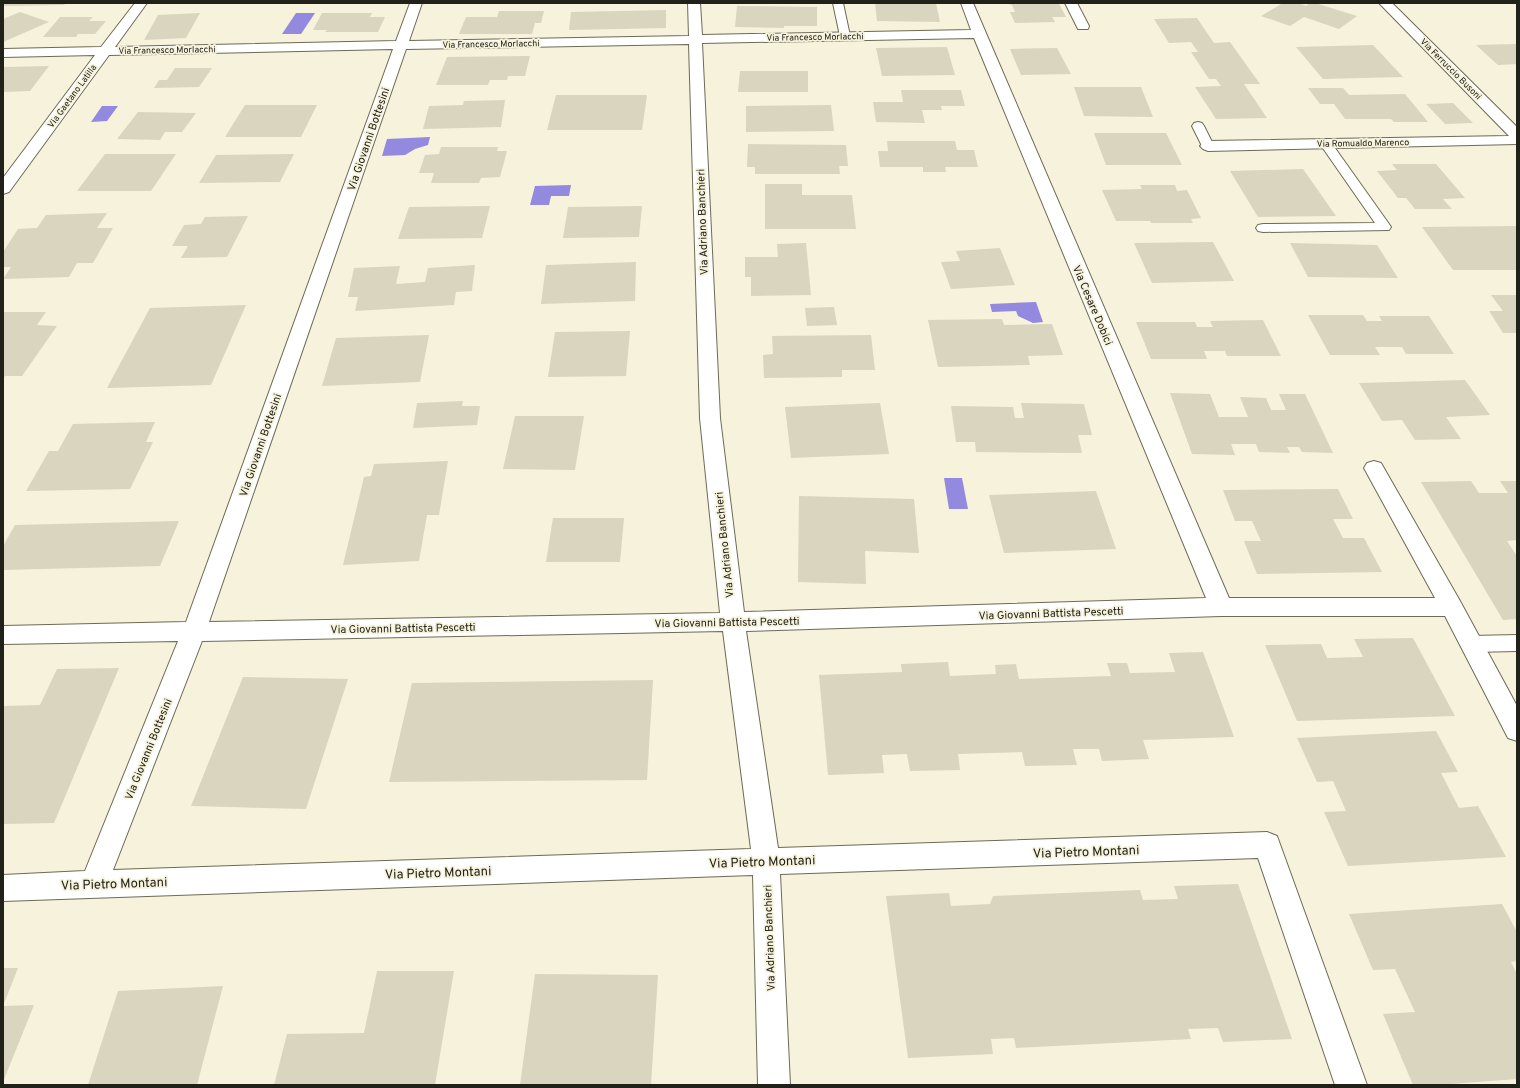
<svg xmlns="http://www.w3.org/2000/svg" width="1520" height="1088" font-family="Overpass,sans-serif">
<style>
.water{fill:#9389df}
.building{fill:#d9d5be}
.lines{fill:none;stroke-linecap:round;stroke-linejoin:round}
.lane-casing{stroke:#6d6a56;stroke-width:2}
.street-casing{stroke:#6d6a56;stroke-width:2}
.lane{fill:#fff;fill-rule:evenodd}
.street{fill:#fff;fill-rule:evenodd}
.labels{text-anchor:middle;stroke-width:3.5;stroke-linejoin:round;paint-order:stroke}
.far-street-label{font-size:9px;fill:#222119;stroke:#f6f2db}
.street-label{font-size:11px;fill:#222119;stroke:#f6f2db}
.near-street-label{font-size:13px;fill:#222119;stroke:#f6f2db}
</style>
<rect width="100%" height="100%" fill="#f6f2db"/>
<path class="water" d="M296,13H315L301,34H282Z
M102,106H118L107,121L91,122Z
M430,137L428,145L415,149L405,155L382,156L387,139Z
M571,185L569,196H551L549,205H530L535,186Z
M1036,302L1043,322L1033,323L1018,316L1016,311L992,312L990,304Z
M944,478H962L968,509H949Z"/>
<path class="building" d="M3,3H66L64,5L3,6Z
M875,3H936L940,22L877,21Z
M1005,3L1059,4L1066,17H1052L1055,22L1015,23L1010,12H1015L1012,5Z
M1283,3H1298L1306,6L1310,3H1315L1357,16L1339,29L1304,17L1290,26L1261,16Z
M737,6L817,7V26H784V28L735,27Z
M666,10V28L569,30L571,12Z
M499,11H544L541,23H535L532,34H459L466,17H497Z
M20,12L49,22L3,42V19Z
M200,13L186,38L144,40L158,15Z
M322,13H372L370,17H385L378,32H325L327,30H313Z
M60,17H93L89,21H106L95,34H78L76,37H43Z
M1197,18L1214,43L1230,42L1260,84H1244L1267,118L1216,119L1195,87L1221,86L1216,79H1209L1191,52H1198L1191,42L1169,43L1154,19Z
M1517,44V64L1498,65L1476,45Z
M1373,45L1403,77L1323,79L1296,47Z
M947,47L955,75L882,76L876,48Z
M1057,48L1071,74L1021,75L1010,49Z
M530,56L525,76H508L507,80H490L488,85H436L447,57Z
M49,66L30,91L3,92V67Z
M175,68H212L199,87L154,88L159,80H167Z
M740,71H808V92H738Z
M1074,87H1141L1153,117L1084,116Z
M1308,88H1343L1349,95L1405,94L1428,122H1394L1391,119H1345L1334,104H1320Z
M901,90H961L965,106H941L942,110H922L925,123L876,122L873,102H903Z
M556,95H647L642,130H547Z
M505,100L501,127L423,129L429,106L463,105L464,101Z
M1453,103L1473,123L1445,124L1426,104Z
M245,105H317L301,137H225Z
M831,105L834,131L746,132V106Z
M138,112L196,113L182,132H165L160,140L117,139Z
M1094,133H1166L1182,165H1106Z
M887,141H955L957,150H974L978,167H945L946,172H923V167H880L878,151H888Z
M748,144L846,145L848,166H839L840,174H755V167H747Z
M441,147H498L497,151H507L500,177L481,178L479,183H431L434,173H419L425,155L439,154Z
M105,154H176L151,191H77Z
M294,154L280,182L199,183L216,155Z
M1392,164H1436L1465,198L1443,199L1452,209H1415L1406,198H1398L1377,171L1397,170Z
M1303,169L1336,216L1258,217L1230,171Z
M765,184H802V195H852L856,229H765Z
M1140,185H1175L1177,191L1187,190L1201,218L1191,219L1193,223H1151L1150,221H1116L1102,190L1142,189Z
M490,206L482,238L398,239L409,207Z
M642,206L639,237L563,238L568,207Z
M107,213L97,228H113L93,263H77L69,277L3,279L11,267H3V252L18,229L37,228L46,215Z
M248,216L227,257L181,258L188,246H172L184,225L201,224L205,217Z
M1517,226V270H1453L1422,227Z
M1213,242L1234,281L1152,283L1134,243Z
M806,243L811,295L751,296V277H745V257H778L777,244Z
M1290,243L1377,245L1398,278L1308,277Z
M1000,248L1015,285L951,289L941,262L960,261L956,251Z
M636,262L635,301L541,304L546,265Z
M475,265L472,291L456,292L454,305L355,311L358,297H348L354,268L400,266L396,284L425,282L428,268Z
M1491,295H1517V333H1503L1489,311H1503Z
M246,305L211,385L107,388L150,308Z
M834,307L837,325L807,326L805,308Z
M3,312H46L37,325L57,326L22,376H5L3,379Z
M1308,315H1363L1367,321H1382L1379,316H1429L1454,354H1406L1402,347H1375L1380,355H1330Z
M1002,319L1004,325L1052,324L1063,355L1028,356L1030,365L938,367L928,320Z
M1263,320L1281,356H1227L1225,351H1204L1207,359H1151L1136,322H1195L1197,327H1213L1210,321Z
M630,331L626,376L548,377L555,332Z
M429,335L420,382L322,386L336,338Z
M871,335L875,370H842V377L764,378L763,355L773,354L772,336Z
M1465,380L1490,415L1446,417L1461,439L1415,440L1402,420L1382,421L1359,383Z
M1170,393L1210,394L1219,417H1248L1240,397L1266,398L1271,410H1286L1279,394H1305L1333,453L1302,452L1299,447H1287L1290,453L1259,452L1256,444H1231L1235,455L1192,454Z
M463,401L462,406H480L477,425L413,428L417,403Z
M880,403L889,454L791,458L785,407Z
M1021,403L1084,404L1092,435H1078L1082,453L976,452L975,442H956L951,406L1013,407L1015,418H1024Z
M515,416H584L575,470L503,469Z
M155,422L146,442H153L130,489L26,491L49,451H58L73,424Z
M448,461L439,515H427L419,561L343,565L364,477L371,476L374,464Z
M1471,481L1479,493H1508L1500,481H1517V540L1507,541L1517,556V619L1503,620L1421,482Z
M1338,489L1353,519H1333L1343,538H1364L1382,572L1257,574L1244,541H1261L1252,521H1235L1223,490Z
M1096,491L1116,549L1004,553L989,495Z
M799,496L914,499L919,553L865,551L866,584L798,582Z
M553,518H624L620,562H546Z
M179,521L160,566L3,570V546L15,525Z
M1413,638L1455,716L1297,721L1265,645L1321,644L1327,658L1363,657L1354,639Z
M1203,652L1234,737L1143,740L1149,759L1102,761L1099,749H1073L1077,765L1025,766L1022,752L958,754L960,770L910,771L907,754L882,755L884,773L828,775L819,675L902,672L901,664L948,662L950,676L996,674L995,665L1016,664L1019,679L1111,676L1107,663H1127L1130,673L1175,672L1169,653Z
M119,668L54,823L3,824V706L40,705L57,669Z
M243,677L348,679L306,809L191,806Z
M653,680L647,780L389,782L412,683Z
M1436,731L1458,772L1441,773L1459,808L1478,806L1506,857L1348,866L1324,812L1346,811L1333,781L1317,782L1297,738Z
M1238,884L1292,1039L1223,1042L1218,1028L1188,1029L1191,1039L1016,1048L1014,1038L991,1039L993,1054L908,1058L886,896L949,893L951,906L990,904L993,896L1140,890L1143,900L1178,899L1174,886Z
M1502,904L1517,932V961L1511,962L1517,974V1079L1438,1085H1413L1383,1014L1415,1012L1395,969L1373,970L1349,914Z
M3,968H18L3,1006L34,1005L3,1082Z
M377,971H454L435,1085H274L287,1034L364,1033Z
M535,974L658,975L651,1085H520Z
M223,986L197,1085H88L118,991Z"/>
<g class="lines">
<g class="lane-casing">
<path id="lane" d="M833,3H843L850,36L849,38H841L840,36Z
M1198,122L1202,123L1204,126L1214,146L1212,149H1204L1202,146L1192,126L1194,123Z
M1326,140L1330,141L1389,224L1391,227L1389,230L1263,232L1258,231L1256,228L1258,225L1263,224L1375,223L1320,144L1322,141Z
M1517,635V651L1471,652L1464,650L1461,644L1464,638L1471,636Z"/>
</g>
<g class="street-casing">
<path id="street" d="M135,3H147L115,47L396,41L410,3H422L409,41L689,36L688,3H700L702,35L971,30L961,3H973L1229,598H1435L1364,468L1367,463L1374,461L1381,463L1460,601L1517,706V741L1508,738L1445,616H1221L746,631L778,848L1267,832L1277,836L1367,1085H1335L1258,858L780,874L790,1085H758L753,875L3,901V875L85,871L178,641L3,644V626L186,622L393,49L109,55L9,192L3,194V178L95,55L3,57V49L101,47ZM974,38L1206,598L744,612L720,418L702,43ZM689,44L700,418L720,613L209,622L406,49ZM723,631L751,849L113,870L202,641Z
M1065,3H1077L1089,26L1088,29H1078Z
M1379,3H1392L1517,127V144L1208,151L1203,149L1200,146L1203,143L1208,141L1509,136Z"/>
</g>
<use href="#lane" class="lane"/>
<use href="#street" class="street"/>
</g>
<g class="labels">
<g class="far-street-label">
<text transform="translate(815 37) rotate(-1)" y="3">Via Francesco Morlacchi</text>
<text transform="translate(491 44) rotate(-1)" y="3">Via Francesco Morlacchi</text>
<text transform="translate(167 50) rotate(-1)" y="3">Via Francesco Morlacchi</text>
<text transform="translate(1451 69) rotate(45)" y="3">Via Ferruccio Busoni</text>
<text transform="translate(72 96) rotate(-54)" y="3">Via Gaetano Latilla</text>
<text transform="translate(1363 143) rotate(-1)" y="3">Via Romualdo Marenco</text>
</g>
<g class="street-label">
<text transform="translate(368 139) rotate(-71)" y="4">Via Giovanni Bottesini</text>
<text transform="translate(702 222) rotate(-92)" y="4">Via Adriano Banchieri</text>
<text transform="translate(1093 305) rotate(67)" y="4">Via Cesare Dobici</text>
<text transform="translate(260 445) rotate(-71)" y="4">Via Giovanni Bottesini</text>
<text transform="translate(724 545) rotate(-96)" y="4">Via Adriano Banchieri</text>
<text transform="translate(1051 613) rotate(-2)" y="4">Via Giovanni Battista Pescetti</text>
<text transform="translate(727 622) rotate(-1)" y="4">Via Giovanni Battista Pescetti</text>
<text transform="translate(403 628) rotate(-1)" y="4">Via Giovanni Battista Pescetti</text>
<text transform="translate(148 749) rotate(-68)" y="4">Via Giovanni Bottesini</text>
<text transform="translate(769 938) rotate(-92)" y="4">Via Adriano Banchieri</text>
</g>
<g class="near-street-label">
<text transform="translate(1086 851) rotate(-2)" y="5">Via Pietro Montani</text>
<text transform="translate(762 861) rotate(-2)" y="5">Via Pietro Montani</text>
<text transform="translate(438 872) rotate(-2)" y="5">Via Pietro Montani</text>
<text transform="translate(114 883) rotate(-2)" y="5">Via Pietro Montani</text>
</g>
</g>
<rect width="1520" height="1088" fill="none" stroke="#222119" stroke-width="8"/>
</svg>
